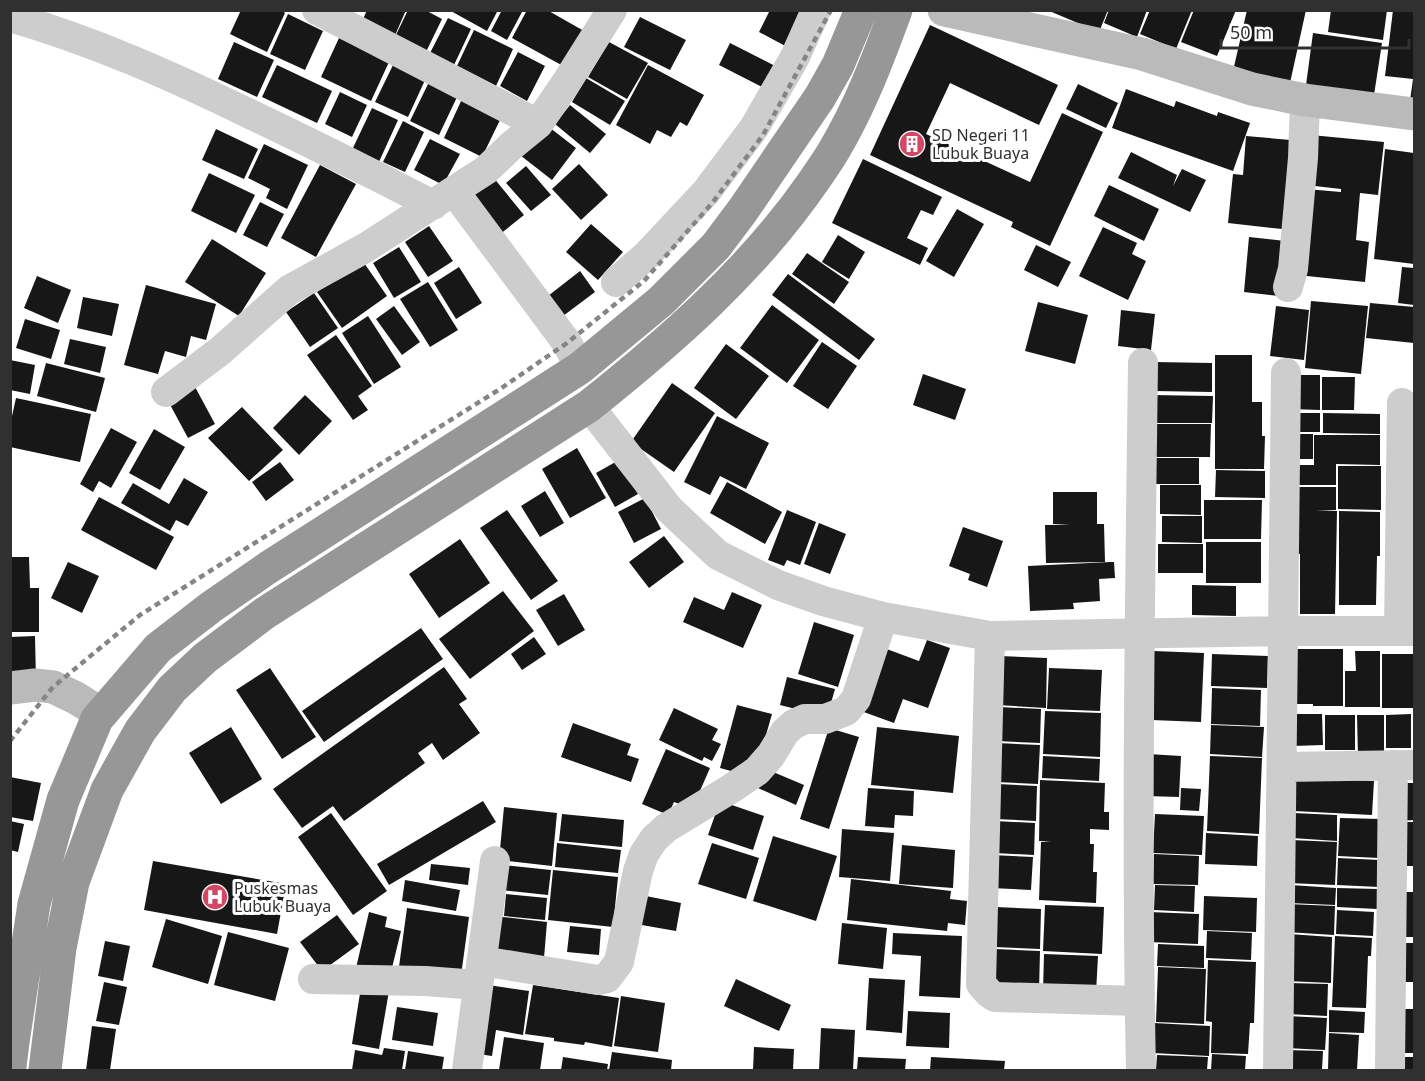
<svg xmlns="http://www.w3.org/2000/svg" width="1425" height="1081" font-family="'Noto Sans',sans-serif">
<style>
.building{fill:#171717}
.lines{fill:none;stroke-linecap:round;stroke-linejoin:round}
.street{stroke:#cdcdcd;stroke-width:30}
.secondary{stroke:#bababa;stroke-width:33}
.highway{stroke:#979797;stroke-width:33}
.rail{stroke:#858585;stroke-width:4.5;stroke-dasharray:6 4.5;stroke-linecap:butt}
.labels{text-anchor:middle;stroke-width:6;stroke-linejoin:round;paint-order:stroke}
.poi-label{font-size:16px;fill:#303030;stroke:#fff;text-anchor:start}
</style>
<rect width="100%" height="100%" fill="#fff"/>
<path class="building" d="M241,10H281L285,13L267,52L230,34Z
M367,10H406L393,40L360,26Z
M408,10H425L442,19L425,54L394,39Z
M449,10H498L487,31Z
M502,10H523L507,40L491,31Z
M527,10H547L584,31L565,67L512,38Z
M770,10H808L789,48L759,32Z
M1047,10H1108L1099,32Z
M1109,10H1147L1137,37L1104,23Z
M1150,10H1192L1176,49L1140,34Z
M1194,10H1236L1217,56L1181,42Z
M1247,10H1306L1290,83L1233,71Z
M1331,10H1387L1383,40L1328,32Z
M1393,10H1414V101H1410L1413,79L1385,76Z
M288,14L323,31L305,70L270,54Z
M640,17L686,40L670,70L624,47Z
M448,18L471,29L454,65L430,53Z
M930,25L1058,85L1039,125L950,83L926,134L1030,182L1062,113L1103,132L1050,246L1011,227L1013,222L870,155Z
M474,30L513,49L496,86L457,66Z
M1313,33L1382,43L1374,95L1306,85Z
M339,38L389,62L371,101L321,77Z
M234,42L274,60L257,97L218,79Z
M609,42L648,63L627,99L588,77Z
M730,43L781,69L770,91L719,65Z
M518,52L545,66L527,101L500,86Z
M394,63L426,78L408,117L375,102Z
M277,65L332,91L317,123L262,97Z
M648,65L704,95L687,126L680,122L671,137L657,130L650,144L616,125Z
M586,78L625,101L610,125L572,102Z
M429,82L458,95L439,135L410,121Z
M1078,84L1118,103L1106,128L1066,109Z
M1126,89L1174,107L1176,101L1217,116L1218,112L1250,123L1233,171L1112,128Z
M340,92L367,105L352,137L325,124Z
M462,99L501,118L482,157L444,138Z
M570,105L606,134L590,153L555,124Z
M372,108L398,120L378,164L351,152Z
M403,121L424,132L405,172L383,162Z
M545,124L576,148L552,180L520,155Z
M216,129L258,149L244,179L202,160Z
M1311,135L1384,142L1378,195L1360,193L1356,240L1369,242L1365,282L1297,275L1306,189L1341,192V189L1306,185Z
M1246,136L1291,140L1282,229L1228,223L1233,174L1243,175Z
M430,139L460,154L443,185L414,170Z
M264,144L308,165L287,209L266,198L270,189L248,178Z
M1385,149L1414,153V264L1374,259Z
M1131,152L1177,175L1173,186L1182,169L1206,180L1190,212L1118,178Z
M863,159L942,197L933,215L921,210L907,238L928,248L920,265L832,223Z
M579,164L608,195L581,220L552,189Z
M320,165L356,184L316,257L281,238Z
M526,166L551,195L531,211L506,183Z
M209,173L255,195L236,233L191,211Z
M493,177L524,215L499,235L468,197Z
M1109,185L1159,209L1144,241L1094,216Z
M260,202L284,214L267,247L243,235Z
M957,209L984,224L954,277L926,261Z
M591,224L623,252L598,280L566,252Z
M429,226L453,261L428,277L405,242Z
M1103,227L1137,243L1132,254L1146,261L1128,300L1079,276Z
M838,235L865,252L849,279L822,262Z
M1249,237L1285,241L1279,296L1244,292Z
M212,239L266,273L239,316L185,282Z
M1036,245L1071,262L1058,287L1024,270Z
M399,247L421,282L394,298L373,263Z
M807,253L849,282L834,304L792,274Z
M362,260L387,296L342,328L317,292Z
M459,267L482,303L456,319L434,283Z
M1402,267L1414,268V305L1398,303Z
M580,271L595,292L563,316L548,296Z
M788,274L875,339L859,360L772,295Z
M37,276L71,290L58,323L24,308Z
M428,282L458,330L430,347L400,299Z
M146,285L216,304L206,340L191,336L186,357L165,351L158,374L124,365Z
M314,293L338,328L310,347L286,312Z
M83,297L119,304L112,336L77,328Z
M1311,301L1368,306L1361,374L1305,368Z
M1038,302L1088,315L1075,364L1025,351Z
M1370,303L1414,307V343L1366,338Z
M772,305L819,340L787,383L740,348Z
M394,306L420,342L402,355L376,319Z
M1276,306L1309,310L1304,360L1270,356Z
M1121,310L1155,314L1151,350L1118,346Z
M368,316L401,367L374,384L342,333Z
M25,319L60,330L51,359L16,348Z
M336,335L372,386L358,396L368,410L353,420L307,355Z
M70,339L106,347L100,373L64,364Z
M822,342L857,366L828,409L793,386Z
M726,344L769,376L736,419L694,388Z
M1215,355H1252V402H1262V436H1265L1264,469H1215Z
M10,360L35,365L30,394L10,390Z
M1154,362L1212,363V392L1154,391Z
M46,363L105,378L96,412L37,396Z
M923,374L966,389L955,420L913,405Z
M1292,375H1320V410L1291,409Z
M1322,377H1355L1354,410H1322Z
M672,383L715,413L674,472L631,442Z
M194,385L215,424L188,438L167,399Z
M305,395L332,421L299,455L273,428Z
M1151,395L1213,396L1212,423H1151Z
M16,398L91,414L80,462L10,447V425Z
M242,407L283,450L249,481L208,438Z
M1292,413H1320V432H1291Z
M1323,413L1380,414V434L1323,433Z
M717,416L769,443L746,489L720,476L710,495L684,482Z
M1153,424H1211L1210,457H1153Z
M111,428L137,442L111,488L99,481L93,492L80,484Z
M154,429L185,447L160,490L129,473Z
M1292,434H1313V459H1292Z
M1314,435H1380V465L1336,464V485H1296V465H1314Z
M577,448L606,498L570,518L542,469Z
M1152,458H1199V484H1152Z
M619,460L638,494L615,507L596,473Z
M280,462L294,480L266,501L252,482Z
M1338,466H1381V510L1338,509Z
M1216,470L1265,471V498L1215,497Z
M184,478L208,492L188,526L176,520L170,531L121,503L133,483L169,504Z
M727,482L782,512L765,544L710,513Z
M1160,485H1201V515L1160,514Z
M1295,487H1336V510H1316L1337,511L1335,614H1300V554H1298Z
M545,491L564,523L540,537L521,506Z
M1053,492H1097V524H1104L1105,562L1046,563L1045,525H1070L1053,524Z
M99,497L174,537L156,570L81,530Z
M645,498L661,529L634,543L618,512Z
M1204,500H1262L1261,539H1204Z
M507,510L558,581L531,600L480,528Z
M787,510L816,522L800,565L787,560L784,566L768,560Z
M1339,511L1380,512V556H1377L1376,605H1339Z
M1162,516H1202V543L1162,542Z
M819,523L846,534L830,574L804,564Z
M963,527L1003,541L987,587L968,580L970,574L949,566Z
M664,536L684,562L649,588L629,562Z
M460,539L490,583L439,618L409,574Z
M1206,542H1261V583H1206Z
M1158,544H1203V573H1158Z
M10,557H29L30,588H39V632H10Z
M68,562L99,576L82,613L51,598Z
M1110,562H1114L1115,578L1099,579L1100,601L1073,603L1074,609L1030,611L1028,566Z
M1192,585L1236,586V616L1192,615Z
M503,591L534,631L470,679L439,639Z
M732,592L762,605L743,648L683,622L694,597L724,610Z
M564,594L585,630L558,646L536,610Z
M814,622L854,635L838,687L798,674Z
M421,628L443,659L324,742L302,711Z
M35,636L36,681L10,682V637Z
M534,637L546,654L522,670L511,654Z
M927,640L950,648L928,708L903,699L894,723L861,711L884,648L919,661Z
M1294,649H1343V706H1313V704H1295Z
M1154,651L1204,653L1201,722L1152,720Z
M1355,651H1380V707H1345V671H1356Z
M1212,654L1268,656L1267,688L1211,686Z
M1382,654H1414V708H1382Z
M1000,656L1047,658L1046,708L998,705Z
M444,667L467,699L459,704L480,733L443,760L432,743L418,753L425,763L344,821L333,806L302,828L273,789Z
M270,668L316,737L282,759L236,690Z
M1049,668L1102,670L1100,711L1047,709Z
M787,677L835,689L827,717L780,705Z
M1212,688L1261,690L1260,726L1211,724Z
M737,705L772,714L758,763L746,760L742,774L720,768Z
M999,707L1041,709L1040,743L997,741Z
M674,708L718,729L712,740L721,744L712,761L704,757L702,761L659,740Z
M1045,711L1101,713L1100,757L1043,754Z
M1293,714H1322L1323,745L1293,746Z
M1411,714V748H1386V715Z
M1325,715H1355V750H1325Z
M1357,715H1384V756H1358Z
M573,723L631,744L627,755L639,759L631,782L561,757Z
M1211,725L1264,727L1262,757L1210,754Z
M231,727L262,779L221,804L189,753Z
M877,727L959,736L953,793L871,785Z
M829,728L859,737L829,829L800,819Z
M997,743L1040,745L1038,784L996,782Z
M666,749L710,768L692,809L674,802L668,815L642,804Z
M1148,754L1181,756L1179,797L1146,796Z
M1043,756L1100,759L1099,781L1042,778Z
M1210,756L1262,758L1259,834L1207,831Z
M766,769L804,785L796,805L758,788Z
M10,777L41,783L33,821L10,817Z
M1295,778L1374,781L1372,815L1294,811Z
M1040,780L1105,783L1104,812H1109V830L1090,829V844H1094L1093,872H1097L1096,903L1039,900L1041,842L1051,841H1039Z
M1399,783H1414V820L1399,821Z
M997,784L1037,786L1036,821L995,819Z
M868,788L914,791L913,816L895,815L894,828L865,826Z
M1181,788L1201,789L1199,811L1180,810Z
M483,801L496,822L389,885L377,864Z
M720,801L764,816L753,850L708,835Z
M504,807L557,813L552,866L499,860Z
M331,813L387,891L353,915L298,837Z
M1293,813L1337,815V841L1292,838Z
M562,814L624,820L622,847L559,841Z
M1155,814L1204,816L1202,855L1153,853Z
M1340,818L1381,819L1379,858L1338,856Z
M10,821L24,824L18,852L10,850Z
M995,821L1035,823L1034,855L994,853Z
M1396,822H1414V866H1397Z
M842,829L894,833L890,881L839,877Z
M1206,833L1258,836L1257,866L1205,864Z
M773,836L837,856L816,921L753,901Z
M1291,840L1337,842L1335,885L1289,883Z
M557,843L621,850L618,873L555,867Z
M712,843L759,858L746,899L698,884Z
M902,845L955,850L953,888L899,884Z
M1154,854L1199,856L1198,885L1153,884Z
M992,855L1033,857L1031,890L991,888Z
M1338,858L1380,860L1379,887L1337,885Z
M153,861L286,884L277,934L144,910Z
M431,864L470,868L468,885L429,880Z
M503,865L551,870L548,895L500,890Z
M553,870L618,877L613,927L548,920Z
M851,879L951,891L950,899L967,901L965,925L948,923L947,931L847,920Z
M405,880L460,890L456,911L402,901Z
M1155,885L1195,886L1194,912L1154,910Z
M1290,885L1336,888L1335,905L1289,903Z
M1337,888L1378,889L1377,909L1337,907Z
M1395,892H1414V937H1396Z
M506,894L547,898L545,920L504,916Z
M641,895L681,903L676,931L636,924Z
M1204,896L1257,898L1256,932L1203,930Z
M1287,904L1335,906L1334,935L1286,932Z
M1045,905L1104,907L1102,954L1043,951Z
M996,907L1041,909L1040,949L994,947Z
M407,908L469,917L460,983L398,974Z
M1337,910L1374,912L1373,936L1336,934Z
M369,912L387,917L385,927L401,931L390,976L356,968Z
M1149,912L1199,914L1198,944L1148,942Z
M337,915L359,944L322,971L300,942Z
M494,916L547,922L544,958L490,952Z
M166,919L222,936L208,984L152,967Z
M842,923L887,928L883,969L838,964Z
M570,926L601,929L599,955L567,952Z
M1207,931L1252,933L1251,960L1206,958Z
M228,932L289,948L275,1001L214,985Z
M893,933L962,936L960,998L919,996L921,956L892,954Z
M1289,934L1332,937L1331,983L1287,981Z
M1335,936L1372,938L1371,956H1368L1366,1008L1332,1007Z
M105,941L130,946L123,981L98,976Z
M1395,943H1414V982H1395Z
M1158,944L1204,946V968L1157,966Z
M995,949L1040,951L1039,992L993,990Z
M1044,954L1098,956L1096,993L1043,991Z
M1208,960L1256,962L1254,1023H1250L1248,1054L1211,1053L1212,1022L1206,1021Z
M1158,967L1206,969L1204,1024L1156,1022Z
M869,978L905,980L902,1033L866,1030Z
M736,979L791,1005L779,1031L724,1006Z
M104,982L127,987L119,1025L96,1021Z
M1288,983L1328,984L1327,1016L1287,1014Z
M488,985L529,991L523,1035L496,1030L492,1056L478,1054Z
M533,985L619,998L612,1047L585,1042L584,1045L554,1041V1038L525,1034Z
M361,987L389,991L379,1049L352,1044Z
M621,996L665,1003L658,1052L614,1046Z
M397,1007L438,1013L433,1046L392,1040Z
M1394,1009H1414V1053H1395Z
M1329,1010L1365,1012L1364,1033L1329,1032Z
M908,1011L950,1013L949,1048L906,1046Z
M1287,1016L1327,1018L1325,1050L1286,1048Z
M1154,1023L1210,1026L1209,1056L1153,1053Z
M92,1026L116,1029L110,1070H86Z
M821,1028L855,1030L853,1070H819Z
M1329,1033L1359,1035L1357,1070H1328Z
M504,1037L544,1043L540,1070H499Z
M754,1047L794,1049L793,1070H753Z
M384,1048L405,1051L402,1070H352L355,1050L382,1055Z
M1286,1050L1323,1051L1322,1070H1285Z
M408,1051L444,1057L442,1070H405Z
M612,1052L672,1060L671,1070H609Z
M1212,1054L1246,1056L1245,1070H1211Z
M1157,1055L1208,1057L1207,1070H1156Z
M563,1057L608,1064L607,1070H561Z
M858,1057L906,1059L905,1070H857Z
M931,1057L1005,1061L1004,1070H930Z
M1394,1057H1414V1070H1394Z"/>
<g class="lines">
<path class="street" d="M317,10L538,124
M10,17C94,41 174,77 252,115C313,144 373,174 433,205
M454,191L567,343L580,368
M616,282L647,255L706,192L754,128L795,57L816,10
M1288,287L1293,269L1303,158L1305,100
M166,392L220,351L289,290L365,248L486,170L511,146L538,124L566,83L612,10
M589,406L669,509L718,555L778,585L823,601L883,617L990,636L1283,631H1414
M1399,631L1402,403
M990,636L981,984L989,993L995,997L1139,1001
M1282,767L1414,765
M482,961L598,980L607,978L619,962L638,871L644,854L654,839L666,828L732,788L757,771L771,755L785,732L794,724L805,719H825L846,711L856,699L883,617
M313,979L425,981L478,985
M467,1070L495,861
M1141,1070C1136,835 1140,598 1143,363
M1278,1070L1286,373
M1390,1070L1393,765"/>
<path class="secondary" d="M944,10L1142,54L1252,89L1305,100L1414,114
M10,688L35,685L53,687L76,698L92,708L97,719"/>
<path class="highway" d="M10,1066L13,1042L34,904L63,800L97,719L158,648L211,607L269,567L580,368L661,301L716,246L743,210L820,97L838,65L861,10
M45,1070L60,948L73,882L107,790L140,731L172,689L205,658L265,613L589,406C672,340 753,269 813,182C820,172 827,162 833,152C860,107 878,59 896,10"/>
<path class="rail" d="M10,741L53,687L140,615L500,389L567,343L644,281L713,202L763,135L831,10"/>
</g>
<defs>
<g id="building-disc" transform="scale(1.35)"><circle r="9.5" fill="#d24864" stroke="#fff"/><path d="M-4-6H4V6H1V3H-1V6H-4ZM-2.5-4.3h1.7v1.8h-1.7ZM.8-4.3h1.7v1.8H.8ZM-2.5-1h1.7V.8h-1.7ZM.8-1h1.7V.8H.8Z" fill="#fff"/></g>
<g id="hospital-disc" transform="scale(1.35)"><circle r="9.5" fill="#d24864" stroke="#fff"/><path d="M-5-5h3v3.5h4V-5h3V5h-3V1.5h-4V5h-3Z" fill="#fff"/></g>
</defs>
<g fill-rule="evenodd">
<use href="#building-disc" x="912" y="144"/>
<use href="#hospital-disc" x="215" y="897"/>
</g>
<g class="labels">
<g class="poi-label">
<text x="932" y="141">SD Negeri 11<tspan x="932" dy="18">Lubuk Buaya</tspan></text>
<text x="234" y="894">Puskesmas<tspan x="234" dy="18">Lubuk Buaya</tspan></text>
</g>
</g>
<rect width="1425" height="1081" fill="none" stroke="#303030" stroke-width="24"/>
<path d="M1221 39v9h188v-9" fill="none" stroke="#303030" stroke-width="3"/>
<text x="1230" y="39" font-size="18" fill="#303030" stroke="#ffffff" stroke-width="4.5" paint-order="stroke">50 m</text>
</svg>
